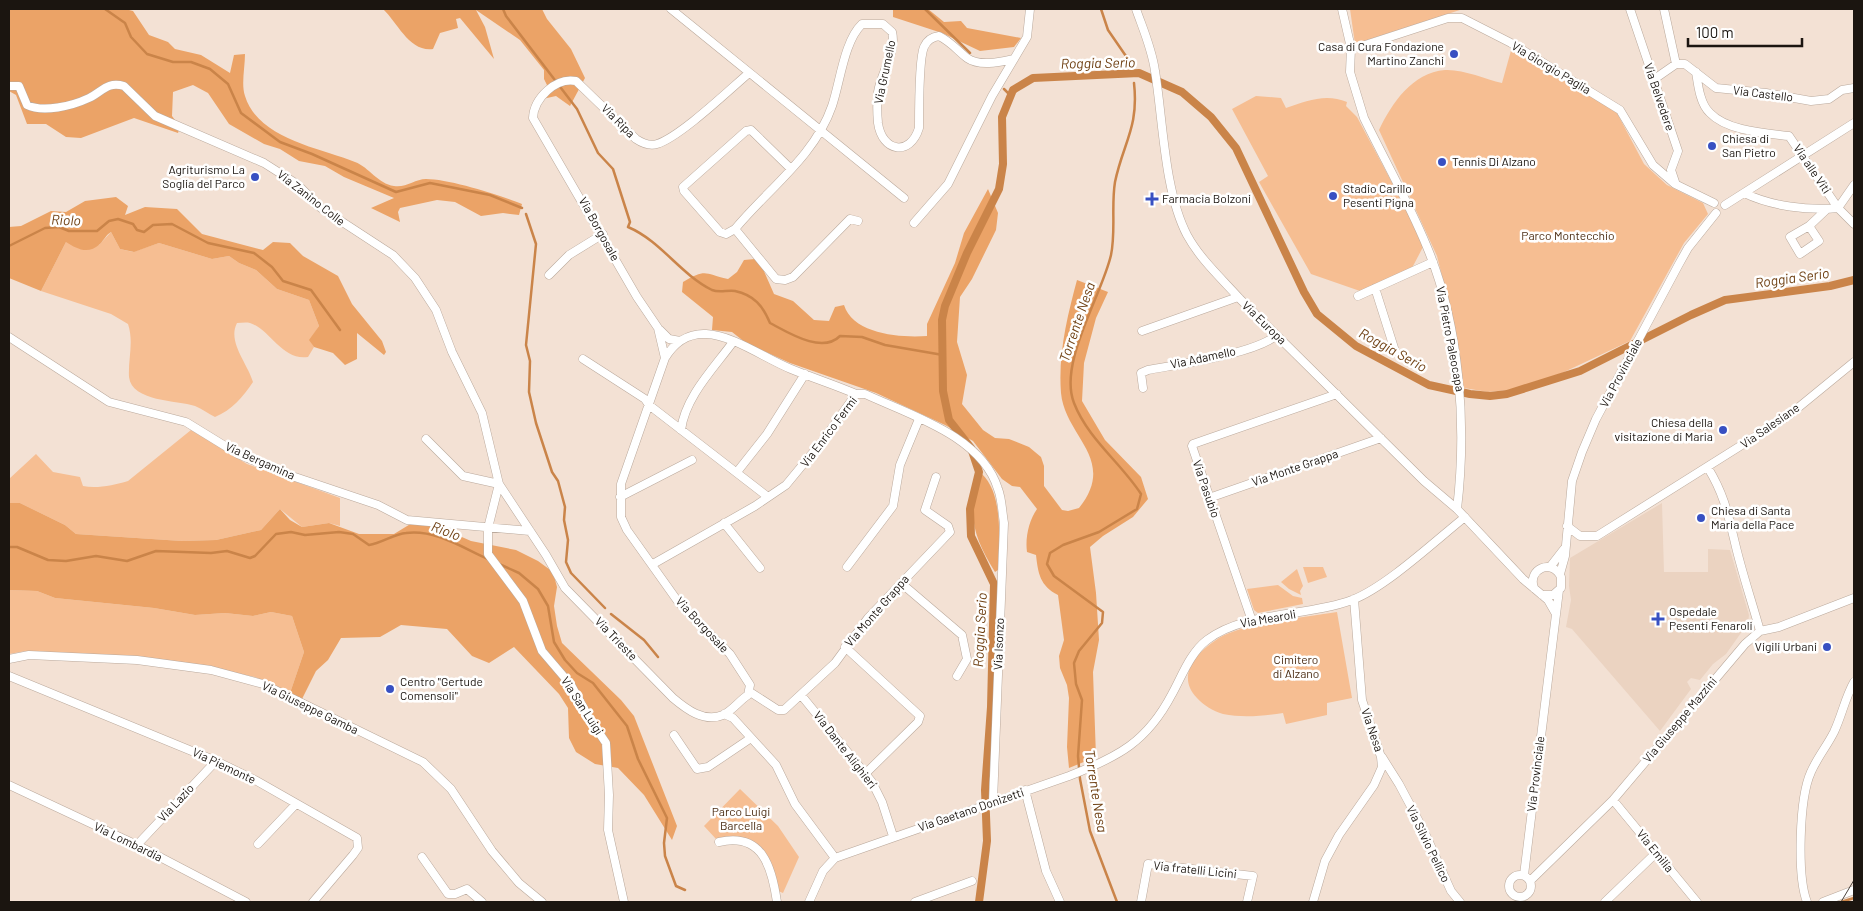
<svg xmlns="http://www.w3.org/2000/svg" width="1863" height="911" font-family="Barlow,sans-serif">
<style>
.built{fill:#ebd3c1}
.green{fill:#f6be92}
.forest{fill:#eba367}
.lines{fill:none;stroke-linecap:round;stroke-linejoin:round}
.stream{stroke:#ca8449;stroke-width:2.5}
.canal{stroke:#ca8449;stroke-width:8}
.minor-casing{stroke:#baa99c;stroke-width:9}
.minor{stroke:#fff;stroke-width:8}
.tram{stroke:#4c433c;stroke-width:1}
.poi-dot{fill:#3850c2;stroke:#fff;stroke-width:2}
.labels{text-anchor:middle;stroke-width:5;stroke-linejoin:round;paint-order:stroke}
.poi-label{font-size:12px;fill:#1b1510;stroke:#fff;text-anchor:start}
.street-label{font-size:12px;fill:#1b1510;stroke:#fff}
.park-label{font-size:12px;fill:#4b2d14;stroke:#fff}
.water-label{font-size:14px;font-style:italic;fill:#6f4013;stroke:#fff}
</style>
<rect width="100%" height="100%" fill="#f3e1d4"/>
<path class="built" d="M1662,503L1664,572H1708V549L1730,550L1749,615L1748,623L1726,654L1713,664L1700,680L1691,678L1687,682L1691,689L1660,731L1572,629L1566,627L1571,600L1569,586L1570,558Z"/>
<path class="green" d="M1350,9H1463L1355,44Z
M1512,47L1617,113L1644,164L1667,185L1703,203L1708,214L1684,243L1630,341L1562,373L1517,389L1488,392L1464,388L1449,304L1437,256L1379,130C1392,103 1412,73 1445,70C1463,69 1485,79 1502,83Z
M1256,96L1281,98L1286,108C1306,101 1326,93 1347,102L1346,106L1357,117L1406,209L1423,247L1412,268L1360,291L1311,274L1259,182L1268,176L1232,109Z
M111,232L120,249L133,252L159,243L212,259L229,256L239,263L256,270L277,289L309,300L319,326L310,340L314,347L308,357C282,361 270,329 250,323C246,322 241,323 237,323C227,342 248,364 253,382C243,397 232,410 215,417C209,414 202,409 195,406C177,400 132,402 129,377C128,359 134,342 128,324L111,314L41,291L66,242L99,245Z
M191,430L247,464L340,498V526L329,523L302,527L280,509L261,530L216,540L182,541L76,534L65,525L20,503H9V479L36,454L53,472L80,477L83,486C97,489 114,485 128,481Z
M1303,567H1323L1327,577L1308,583Z
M1297,569L1303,586L1300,591L1301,595L1289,589L1281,582Z
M1278,585L1293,596L1302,598L1303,604L1258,613L1254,610L1247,589Z
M9,590L37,591L55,598L154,608L195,615L225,613L253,616L271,612L292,616L304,652L290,693L255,677L191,664L128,656L26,651L9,654Z
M1337,612L1352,698L1327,703V715L1286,724L1283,713C1262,716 1243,718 1223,714C1213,711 1203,705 1197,698C1175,675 1197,652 1219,638C1242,623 1308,617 1337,612Z
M740,789L778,826L799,857L783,893L778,891L760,847L723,838L716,839L704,826Z"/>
<path class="forest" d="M9,9H125L133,11L149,35L168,42L175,49L201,55L230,73L234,55L245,54C245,67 241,85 245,96C258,139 320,148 355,162C369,167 378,184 394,186C406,188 415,179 426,179C449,179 500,195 522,204L519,215L503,213L481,216L455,202L437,200L400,208L398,212L400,222L371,208L394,198L344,177L325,166L299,161L280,149L264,144L229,124L208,93L193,85L173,92L172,116L180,127L178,133L134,118L81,138L66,137L46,124H27L16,95L9,91Z
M383,9H542L547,19L571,49L585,78L570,106L556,96L538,100L547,85L544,79V70L520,40L476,10L485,27L494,59L460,18L456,19L458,28L440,33L433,49C409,52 398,23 383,9Z
M893,9H928L944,22L961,21L967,28L1021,38L1014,47L980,51L942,33L893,17Z
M988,189L998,213L996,230L972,279L960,297L957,342L967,375L962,404L983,430L995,438L1009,439L1029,447L1041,457L1044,466V486L1062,510L1068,511L1079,508C1118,459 1065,437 1061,393C1058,355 1067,317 1077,280L1108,292L1096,318L1084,363L1082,401L1105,440L1141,477L1148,499L1133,517L1103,536L1090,547L1096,593L1099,640L1093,672L1096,757L1069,768L1067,747L1069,698L1067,685L1060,668L1059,656L1064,640L1058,595C1040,586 1038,573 1036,555L1027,552C1025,538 1029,520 1037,509L1020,487L1012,486L1002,479L973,441L945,425L876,393L790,363L746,343L732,332L712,330L713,317L682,292L683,282C707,268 704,274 728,279L737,272L744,260L755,259L763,269L774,294L793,301L814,320L829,321L835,307L844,305C853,334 900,338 927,336V324L955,263L964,233Z
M116,197L128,206L125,215L145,207L177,209L202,234L263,250L273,242L290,243L303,256L338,276L352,304L382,341L386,352L384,355L357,333V359L345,365L333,353L314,347L309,340L319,326L309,300L277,289L256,270L239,263L229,256L212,259L159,243L134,252L120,249L111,232C106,235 104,240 100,244C88,255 77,249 66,242L41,291L9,278V227L21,226L51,211L66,212L85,201Z
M982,474C1004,495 999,542 998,570L995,572C974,538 965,513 982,474Z
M9,503H20L65,525L76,534L182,541L216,540L261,530L280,509L290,520L302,527L329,523L359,534H394L412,523L432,524L471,541L516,550L538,561L553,572L557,587L554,606L557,626L562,643L621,700L634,716L677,826L672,840L644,795L618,768L595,764L576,752L569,738L568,708L559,694L514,647L489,663L472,656L447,629L401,625L380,637L341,638L328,660L316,671L301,701L290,693L304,652L292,616L271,612L253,616L225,613L195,615L154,608L55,598L37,591L9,590Z"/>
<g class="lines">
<path class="stream" d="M105,9L125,23L131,37L147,54L173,62H191L210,69L228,84L241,113L280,142L312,154L396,192L430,183L490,195L522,208
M503,9L506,16L577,109L598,153L613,169L630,222L628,227C661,241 680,274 712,290C719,293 727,290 735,291C754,295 763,306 770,323C789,333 822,354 840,336L862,337L885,345L943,355
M925,9L970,53
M1101,9L1108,30L1130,62
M1004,89L1011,96
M526,214L536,244L526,345L530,361L529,392L536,423L552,472L558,481L565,507L564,520L568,540L566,562L571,573L605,608
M9,246L45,228L59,227L69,231H97L109,221L118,219L133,224L137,230L144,232L153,225L172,224L208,243L254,253L272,267L283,281L311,290L340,330L335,323
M9,547H17L48,560L66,561L96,556L127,561L156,551L211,553L227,551L250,558L255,556L276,534L291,532L305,535L339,532L353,534L369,545C382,543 394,534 406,533C435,529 463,548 488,559
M497,563L519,573L538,589L548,606L554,642L565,660L577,673L593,683L627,726L638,759L667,818L664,843L665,856L676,886L685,890
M611,614L644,640L658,657
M1117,902L1090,831L1080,779L1078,756L1082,700L1076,684L1074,663L1079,651L1102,623L1103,612L1054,576L1047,564L1050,553L1063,545L1099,532L1137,509L1141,494C1121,463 1088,439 1074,403C1058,363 1102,295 1111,255C1116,231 1111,206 1115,182C1123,143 1139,128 1134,83
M1841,902L1854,898"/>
<path class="canal" d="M979,902L987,841L985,790L991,707L994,584L971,536L970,509L979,472L971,448L949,420L943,391L942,320L945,306L967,253L999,189L1003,164L1002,117L1013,90L1033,78L1139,73L1182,92L1211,117L1236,148L1304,292L1317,314L1356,346L1429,385L1470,394L1490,396L1507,394L1580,371L1691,315L1725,300L1830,286L1854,280"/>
<g class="minor-casing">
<path id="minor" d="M671,9L904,198
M1136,9C1143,29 1152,49 1155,71C1163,119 1164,191 1187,235C1200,259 1222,279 1240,299L1424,481L1457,509L1523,579L1548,600L1556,614
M1342,9L1351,48L1350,72L1364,118C1385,161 1409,203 1427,247C1460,326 1467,425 1457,509
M1630,9L1678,151L1671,170L1675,182
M1664,9L1676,64
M1351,48L1359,47L1448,18H1462L1511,43L1620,110L1653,165L1675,184L1714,203
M1696,72C1698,85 1700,104 1710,113C1727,131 1765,133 1789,136L1838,208L1854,224
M1653,80L1676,64H1685L1716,88L1766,93L1811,101L1829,99L1842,90L1854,88
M9,86H19L27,105C43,113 72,106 89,98C102,92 107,81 124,86L155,116L264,163L297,184L321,208L393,255L415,278L436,310L452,352L482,413L499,484L546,555L565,588L673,698C686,709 704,723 723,715C732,711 740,700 748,695L750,685L730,654L679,603L627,530L621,517V484L665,358L658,328L637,297L533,118C534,98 556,77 576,81L636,139C642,143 650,146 657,144C680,137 729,90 749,73
M1744,193C1771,206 1808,211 1838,208
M1725,205L1854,123
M1838,208L1854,185
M858,221L850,219L793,277L785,280L776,279L735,229C767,190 815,156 832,106C840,83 844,41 862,24H883L892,32C897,51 881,73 878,92C877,102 877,113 878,123C882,152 910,157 919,128C919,113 919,58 924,47C927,40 932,37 939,36C951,42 957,50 967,58C980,67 1000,62 1014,59L1027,37L1030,9
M914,223L948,184L992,96L1014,59
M1809,226L1819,241L1800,254L1790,237Z
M1809,226L1827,209
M735,229L726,234L720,232L684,191L683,187L746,131L751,130L791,169
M549,275L569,255L603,234
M1375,288L1395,351
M1358,296L1433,262
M660,330L669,339L680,341
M1142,331L1238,297
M9,337L109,402L186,422L238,454L286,474L378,505L407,520L530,531
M665,358C674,343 688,333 706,334C733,335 766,359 791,369C813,378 835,385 856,394H865C910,415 982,436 998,489C1002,499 1002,512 1004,523L993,801
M583,359L645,399L649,405L768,497
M1143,388L1141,373L1148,370C1180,364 1254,354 1277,335
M681,430C685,397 714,368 733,342
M426,439L463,476L499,484
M1708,468C1724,494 1728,514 1735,543C1742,573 1752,602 1760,631
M737,472L767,434L805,374
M499,484L488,528V554L523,601L542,651L571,685L589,718L606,743L609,795L608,830L624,902
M620,497L692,460
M1209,498L1381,438
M724,523L760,568
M1567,526L1580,536H1597L1788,416L1854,362
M653,564L755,506L786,485L824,439L856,394
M847,567L893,506L900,465L919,419
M1550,567L1564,549
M1560,574L1565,556L1572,481L1582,452L1596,419L1679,264L1688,248L1716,213
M901,583L962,635L967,659L957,676
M1534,588C1527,569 1552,558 1561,577V588L1553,595H1542
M1252,621L1192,446L1193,444L1337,394
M845,647L920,716L918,722L866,773
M9,659L29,655L137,660L211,670L263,684L423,762L451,789L492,851L519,883L542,902
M9,676L216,761L255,780L357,838L358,848L353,855L313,902
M750,692L778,710H784L835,663L868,618L950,532L948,526L925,510L936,477
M801,695L872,782L882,802L893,836
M724,714L733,718L776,765L795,804L835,858
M674,735L697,769L708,767L751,738
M1382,757L1399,784L1424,831L1451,891L1460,902
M9,785L137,845L246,902
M1025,790L1046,871L1060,902
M1613,800L1697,902
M719,842C763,832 772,868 777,902
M258,844L296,804
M137,845L216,761
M422,857L448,894H455L467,889L482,902
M1509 886a11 11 0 1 1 22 0a11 11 0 1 1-22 0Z
M1524,875L1559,590
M1531,880L1613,800L1745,644L1760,631L1779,627L1854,598
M809,902L823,871L835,858L1069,776C1118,757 1147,742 1172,694C1182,676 1190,653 1207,640C1245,611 1307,617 1352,600C1386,587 1435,541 1465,517
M915,902L972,881
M1141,902L1148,864L1253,876L1247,902
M1313,902L1325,861L1339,835L1374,785L1382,767L1381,757L1362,700L1354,599
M1605,902L1656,853
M1807,902C1797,876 1799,798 1811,772C1817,758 1827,746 1834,732C1842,715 1845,698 1854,682
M1823,902L1854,890"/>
</g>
<use href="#minor" class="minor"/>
<path class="tram" d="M1841,902L1854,880"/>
</g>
<g class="poi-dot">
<circle cx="1454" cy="54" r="5"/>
<circle cx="1712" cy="146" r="5"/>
<circle cx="1442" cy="162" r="5"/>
<circle cx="255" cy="177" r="5"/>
<circle cx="1333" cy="196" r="5"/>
<path d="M1149.5 191.5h5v5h5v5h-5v5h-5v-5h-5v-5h5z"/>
<circle cx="1723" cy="430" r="5"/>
<circle cx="1701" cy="518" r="5"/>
<path d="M1655.5 611.5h5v5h5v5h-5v5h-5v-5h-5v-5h5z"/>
<circle cx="1827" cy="647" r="5"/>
<circle cx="390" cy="689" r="5"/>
</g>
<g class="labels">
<g class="poi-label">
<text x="1444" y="51" text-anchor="end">Casa di Cura Fondazione<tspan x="1444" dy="14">Martino Zanchi</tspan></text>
<text x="1722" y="143">Chiesa di<tspan x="1722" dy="14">San Pietro</tspan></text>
<text x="1452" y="166">Tennis Di Alzano</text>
<text x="245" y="174" text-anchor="end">Agriturismo La<tspan x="245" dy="14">Soglia del Parco</tspan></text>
<text x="1343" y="193">Stadio Carillo<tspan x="1343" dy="14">Pesenti Pigna</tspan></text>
<text x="1162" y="203">Farmacia Bolzoni</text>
<text x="1713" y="427" text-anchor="end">Chiesa della<tspan x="1713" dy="14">visitazione di Maria</tspan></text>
<text x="1711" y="515">Chiesa di Santa<tspan x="1711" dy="14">Maria della Pace</tspan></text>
<text x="1669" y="616">Ospedale<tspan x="1669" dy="14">Pesenti Fenaroli</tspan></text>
<text x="1817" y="651" text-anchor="end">Vigili Urbani</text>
<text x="400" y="686">Centro "Gertude<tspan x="400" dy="14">Comensoli"</tspan></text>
</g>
<g class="street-label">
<text transform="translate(1551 68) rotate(31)" y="4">Via Giorgio Paglia</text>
<text transform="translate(885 72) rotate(-78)" y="4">Via Grumello</text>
<text transform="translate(1763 94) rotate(7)" y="4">Via Castello</text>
<text transform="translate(1659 97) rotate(71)" y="4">Via Belvedere</text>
<text transform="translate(618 121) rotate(45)" y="4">Via Ripa</text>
<text transform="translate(1812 169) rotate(56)" y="4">Via alle Viti</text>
<text transform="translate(311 198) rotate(38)" y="4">Via Zanino Colle</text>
<text transform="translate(599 229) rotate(61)" y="4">Via Borgosale</text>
<text transform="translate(1264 323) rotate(44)" y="4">Via Europa</text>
<text transform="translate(1450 339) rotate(79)" y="4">Via Pietro Paleocapa</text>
<text transform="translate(1203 358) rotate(-12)" y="4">Via Adamello</text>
<text transform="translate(1621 373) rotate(-62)" y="4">Via Provinciale</text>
<text transform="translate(1770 426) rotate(-35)" y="4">Via Salesiane</text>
<text transform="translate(829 432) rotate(-53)" y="4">Via Enrico Fermi</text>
<text transform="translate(260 461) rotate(24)" y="4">Via Bergamina</text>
<text transform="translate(1295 468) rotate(-19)" y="4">Via Monte Grappa</text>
<text transform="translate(1206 489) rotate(71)" y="4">Via Pasubio</text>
<text transform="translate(877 611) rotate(-49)" y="4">Via Monte Grappa</text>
<text transform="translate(1268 619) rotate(-10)" y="4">Via Mearoli</text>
<text transform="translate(702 625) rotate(47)" y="4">Via Borgosale</text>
<text transform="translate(616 639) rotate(46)" y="4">Via Trieste</text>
<text transform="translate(999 644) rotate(-88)" y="4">Via Isonzo</text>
<text transform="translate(582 706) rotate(57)" y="4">Via San Luigi</text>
<text transform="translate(310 708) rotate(26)" y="4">Via Giuseppe Gamba</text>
<text transform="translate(1680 720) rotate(-50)" y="4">Via Giuseppe Mazzini</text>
<text transform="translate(1372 730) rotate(71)" y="4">Via Nesa</text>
<text transform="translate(845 750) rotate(52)" y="4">Via Dante Alighieri</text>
<text transform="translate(224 766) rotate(25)" y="4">Via Piemonte</text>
<text transform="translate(1536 774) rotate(-83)" y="4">Via Provinciale</text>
<text transform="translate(176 803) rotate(-47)" y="4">Via Lazio</text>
<text transform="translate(971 810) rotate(-19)" y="4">Via Gaetano Donizetti</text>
<text transform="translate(128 842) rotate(26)" y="4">Via Lombardia</text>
<text transform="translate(1428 844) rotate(64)" y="4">Via Silvio Pellico</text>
<text transform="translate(1655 851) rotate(51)" y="4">Via Emilia</text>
<text transform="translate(1195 870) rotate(6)" y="4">Via fratelli Licini</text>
</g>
<g class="park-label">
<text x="1568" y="240">Parco Montecchio</text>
<text x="1296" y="664">Cimitero<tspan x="1296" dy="14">di Alzano</tspan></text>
<text x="741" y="816">Parco Luigi<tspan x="741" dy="14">Barcella</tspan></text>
</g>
<g class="water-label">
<text transform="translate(1098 63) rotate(-1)" y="5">Roggia Serio</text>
<text transform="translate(66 220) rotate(2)" y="5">Riolo</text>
<text transform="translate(1792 278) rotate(-8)" y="5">Roggia Serio</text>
<text transform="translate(1077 322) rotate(-71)" y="5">Torrente Nesa</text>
<text transform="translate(1393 350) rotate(29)" y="5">Roggia Serio</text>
<text transform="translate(446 531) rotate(21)" y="5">Riolo</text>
<text transform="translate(980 630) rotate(-87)" y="5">Roggia Serio</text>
<text transform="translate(1096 791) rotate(81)" y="5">Torrente Nesa</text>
</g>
</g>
<rect width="1863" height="911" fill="none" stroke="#1b1510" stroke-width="20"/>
<path d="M1688 38v8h114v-8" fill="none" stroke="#1b1510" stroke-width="2.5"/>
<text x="1696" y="38" font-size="15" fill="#1b1510" stroke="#ffffff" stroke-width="4" paint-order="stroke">100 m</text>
</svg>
